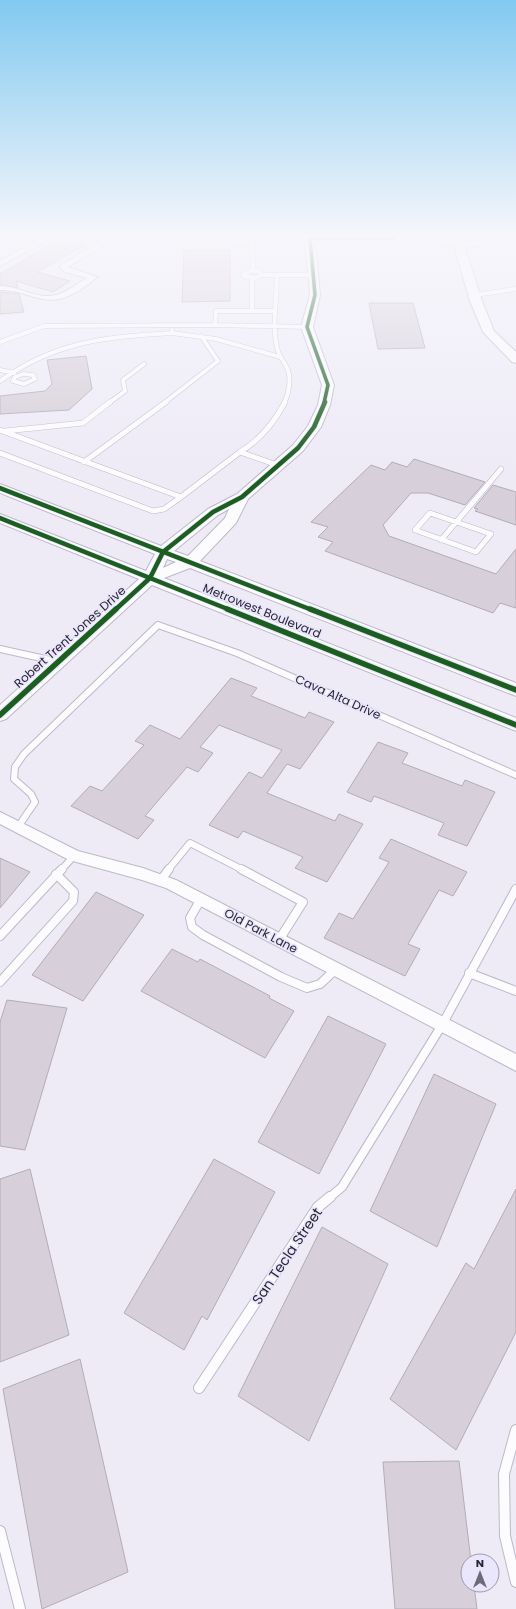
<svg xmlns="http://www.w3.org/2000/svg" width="516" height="1609" font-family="Poppins,sans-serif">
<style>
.building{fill:#d7cfd9;stroke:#b3acb6}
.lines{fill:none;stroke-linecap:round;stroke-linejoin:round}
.lane-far4-casing{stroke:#bcbac6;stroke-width:5}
.lane-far3-casing{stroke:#bcbac6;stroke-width:6}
.lane-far2-casing{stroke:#bcbac6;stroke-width:8}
.lane-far1-casing{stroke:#bcbac6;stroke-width:10}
.lane-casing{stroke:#bcbac6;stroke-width:12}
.street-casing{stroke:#bcbac6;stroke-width:2}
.secondary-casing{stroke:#bcbac6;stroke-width:2}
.lane-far4{stroke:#fcfcfe;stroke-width:4}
.lane-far3{stroke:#fcfcfe;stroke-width:5}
.lane-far2{stroke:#fcfcfe;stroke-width:6}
.lane-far1{stroke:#fcfcfe;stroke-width:8}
.lane{stroke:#fcfcfe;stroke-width:10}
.street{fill:#fcfcfe;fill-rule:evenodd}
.secondary{fill:#fcfcfe;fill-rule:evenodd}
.cycleway-far2-casing{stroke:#eae6fc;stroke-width:5}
.cycleway-far1-casing{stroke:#eae6fc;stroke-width:6}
.cycleway-casing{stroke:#eae6fc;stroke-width:8}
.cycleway-far2{stroke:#1b5e20;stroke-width:3.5}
.cycleway-far1{stroke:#1b5e20;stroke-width:4.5}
.cycleway{stroke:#1b5e20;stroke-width:5.5}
.labels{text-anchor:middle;stroke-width:3.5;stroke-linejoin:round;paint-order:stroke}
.street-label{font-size:12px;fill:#292634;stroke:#eae6fc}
.near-street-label{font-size:14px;fill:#292634;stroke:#eae6fc}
</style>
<rect width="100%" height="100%" fill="#eeebf7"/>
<path class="building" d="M62,238L87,244L37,272L70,281L53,292L16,281L18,288L0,285V274Z
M184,250H230V301L182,302Z
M0,292L19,294L24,312L0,314Z
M369,303H413L425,348L378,349Z
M86,356L92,389L69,410L0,414V396L45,391L52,384L47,360Z
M414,459L485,482L465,505L428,493H411L383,525L389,536L496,574L516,549V608L500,603L493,613L325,551L333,542L318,537L328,527L311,522L371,465L385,470L392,462L407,467Z
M493,485L516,492V525L475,511L478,509L474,508Z
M231,678L257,688L251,696L305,718L309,712L334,722L300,769L287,764L267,793L335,821L339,814L363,824L327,882L295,868L303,857L243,831L238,838L209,825L249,772L262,778L282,750L219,725L200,747L213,753L198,772L187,767L145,816L154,820L138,839L71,806L90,786L102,791L144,745L135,741L150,725L180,739Z
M378,742L408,753L402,763L462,786L465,780L495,792L467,846L438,835L444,823L374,796L371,802L347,792Z
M391,839L467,872L453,896L439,890L408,944L420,949L405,976L324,938L339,913L353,919L389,862L379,858Z
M0,858L30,872L0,908Z
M96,892L144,915L83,1001L32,975Z
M172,949L198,962L200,959L270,996L269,998L294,1011L265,1058L141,991Z
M7,1000L67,1008L25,1150L0,1146V1022Z
M328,1016L386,1044L319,1174L258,1142Z
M434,1074L496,1104L437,1247L370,1211Z
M214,1159L275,1192L207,1320L202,1316L184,1350L124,1313Z
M30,1169L69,1335L0,1362V1179Z
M516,1189V1332L456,1450L390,1399L466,1263L474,1269Z
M322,1227L388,1264L309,1441L238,1396Z
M80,1359L128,1572L42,1609L3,1389Z
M459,1461L471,1561H468V1585H474L477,1609H395L383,1462Z"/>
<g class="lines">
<g class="lane-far4-casing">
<path id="lane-far4" d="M231,238L230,242H252
M252,238L253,270
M250,271H258L262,275L255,278L244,276V274Z
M262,275H315
M277,275C277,300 271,328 278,351C280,358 286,364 288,370C291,380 289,394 284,403
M474,295L516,289
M252,311H275
M215,325L216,311H252V278
M172,330V333L216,339L280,357
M0,342L44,326L215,325L307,327
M0,370L14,373
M23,374L33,375L35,379L24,384L13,381L15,377Z
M0,381C56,341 106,337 172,333
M109,403L125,391L123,380L144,364
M164,403L218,361L201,336"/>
</g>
<g class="lane-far3-casing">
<path id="lane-far3" d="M0,430L181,497L240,452L277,465
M5,431L83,423L110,402
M240,452C260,440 274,423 285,402
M0,453L153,511L164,509L181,497
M84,462L166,402
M430,513L491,534L476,552L415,530Z
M441,540L501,469"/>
</g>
<g class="lane-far2-casing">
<path id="lane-far2" d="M0,649L59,662
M18,827L35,802L31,794L14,779L15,767L24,754L158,625L237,653L516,775
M61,870L74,856
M168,870L190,843L243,870"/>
</g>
<g class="lane-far1-casing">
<path id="lane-far1" d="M241,869L303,902L279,940
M161,880L169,869
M201,899L190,918L192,927L203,935L281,977L307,988L320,984L335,970
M0,936L62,869
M469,973L516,991
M0,982L73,901L74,892L56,874
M329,1198L342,1187L442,1025L516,889"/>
</g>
<g class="lane-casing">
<path id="lane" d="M199,1388L318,1207L330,1197
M516,1430L504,1474L505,1536L516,1582
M0,1531L20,1609"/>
</g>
<g class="street-casing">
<path id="street" d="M8,238H17L0,248V243Z
M41,238H51L0,266V261Z
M93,238H108L111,240L68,267L97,277C92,282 85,286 80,290C44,312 34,290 0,290V286C19,286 38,300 56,295C67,292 77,284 87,278L65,272L59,267L100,241Z
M0,812L78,851L143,868L176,880L516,1054V1071L166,888L142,880L69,860L0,824Z"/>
</g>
<g class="secondary-casing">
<path id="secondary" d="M305,238H399L394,241H315L320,295L313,327L334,385L330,405L321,427L303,451L248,499L236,523L200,561L516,683V696L190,568L164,578L516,718V731L152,585L6,719L0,721V705L139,579L0,523V514L146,571L155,554L0,493V484L161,546L208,509L237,494L293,445L308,426L318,405L322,385L301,327L310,295ZM229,509L225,518L188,556L174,551L218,515ZM167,559L176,562L163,568Z
M421,238H455L464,242L476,241L478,238H488L484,245L465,248L482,301L494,331L516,352V363L512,362L483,332L470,301L454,246C445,242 428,245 421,238Z"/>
</g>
<use href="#lane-far4" class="lane-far4"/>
<use href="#lane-far3" class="lane-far3"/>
<use href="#lane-far2" class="lane-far2"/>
<use href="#lane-far1" class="lane-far1"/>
<use href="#lane" class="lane"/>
<use href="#street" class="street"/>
<use href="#secondary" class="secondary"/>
<g class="cycleway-far2-casing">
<path id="cycleway-far2" d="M324,403L328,385L307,327L315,295L310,238H394"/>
</g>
<g class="cycleway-far1-casing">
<path id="cycleway-far1" d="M0,488L312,610
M0,518L230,610
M115,610L150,578L163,552L213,512L242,497L298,448L314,427L325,402"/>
</g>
<g class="cycleway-casing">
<path id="cycleway" d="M227,609L516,725
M310,609L516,690
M0,715L116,609"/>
</g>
<use href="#cycleway-far2" class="cycleway-far2"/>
<use href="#cycleway-far1" class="cycleway-far1"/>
<use href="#cycleway" class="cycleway"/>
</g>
<linearGradient id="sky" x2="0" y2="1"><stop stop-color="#82c9f0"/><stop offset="0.51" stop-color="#f7f6fb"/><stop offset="1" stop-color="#f7f6fb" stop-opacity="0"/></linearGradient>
<rect width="516" height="463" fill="url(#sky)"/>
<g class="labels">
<g class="street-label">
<text transform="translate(262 611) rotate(22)" y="4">Metrowest Boulevard</text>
<text transform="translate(70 637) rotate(-42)" y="4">Robert Trent Jones Drive</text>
<text transform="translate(338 697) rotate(24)" y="4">Cava Alta Drive</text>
<text transform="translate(261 931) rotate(28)" y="4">Old Park Lane</text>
</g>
<g class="near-street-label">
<text transform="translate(287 1256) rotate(-56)" y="5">San Tecla Street</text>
</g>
</g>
<g transform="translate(480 1573)"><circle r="19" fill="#eae6fc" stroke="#9d99ac"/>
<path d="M0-3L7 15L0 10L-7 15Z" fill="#6e6b78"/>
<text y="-6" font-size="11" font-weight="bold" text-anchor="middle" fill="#292634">N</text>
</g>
</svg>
